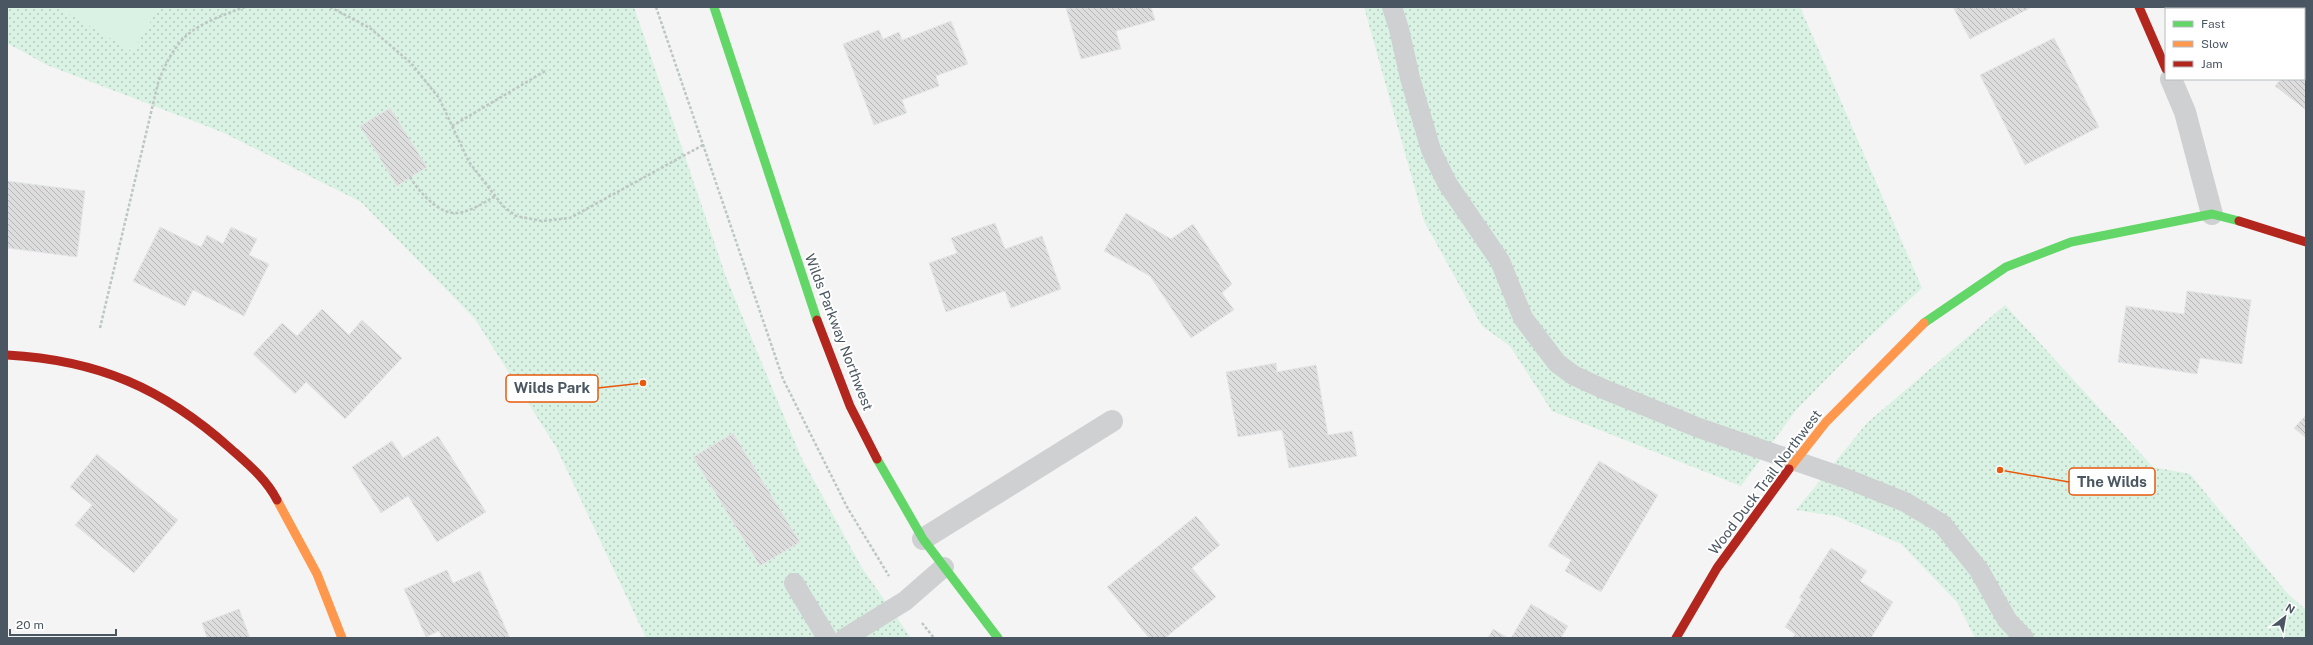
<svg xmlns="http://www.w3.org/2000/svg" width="2313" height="645" font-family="'Public Sans',sans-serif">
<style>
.grass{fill:url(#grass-dots)}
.pitch{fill:#d9f2e3}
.building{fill:url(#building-back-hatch);stroke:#e5e6e7}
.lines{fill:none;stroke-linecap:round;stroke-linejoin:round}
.path{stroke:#bcc7c4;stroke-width:2.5;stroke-dasharray:3 2;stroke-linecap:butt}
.lane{stroke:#ced0d2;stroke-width:20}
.street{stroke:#ced0d2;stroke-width:22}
.fast{stroke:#63d668;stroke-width:9}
.slow{stroke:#ff974d;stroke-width:9}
.jam{stroke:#b3261e;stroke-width:9}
.labels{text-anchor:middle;stroke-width:4;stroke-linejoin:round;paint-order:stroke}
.street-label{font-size:14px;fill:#4a5661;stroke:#fff}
.leader{fill:none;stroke:#e8590c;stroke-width:1.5}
.callout-dot{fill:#e8590c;stroke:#fff;stroke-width:1.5}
.callout{fill:#fff;stroke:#e8590c;stroke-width:1.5}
.callout-label{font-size:15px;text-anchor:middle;font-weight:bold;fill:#4a5661}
</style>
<defs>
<pattern id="grass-dots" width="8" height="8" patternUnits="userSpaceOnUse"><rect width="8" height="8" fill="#d9f2e3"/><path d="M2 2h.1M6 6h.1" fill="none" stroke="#b2c7bb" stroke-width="1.8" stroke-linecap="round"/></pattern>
<pattern id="building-back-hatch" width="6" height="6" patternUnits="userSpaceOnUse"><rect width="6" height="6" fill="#ddddde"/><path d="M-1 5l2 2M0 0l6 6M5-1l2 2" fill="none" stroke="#b5b6b7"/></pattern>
</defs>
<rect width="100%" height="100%" fill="#f4f4f4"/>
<path class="grass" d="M7,7H634L726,277L801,457L862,568L911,638H646L556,447L475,319L361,202L222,132L47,65L7,43Z
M1364,7H1800L1922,288L1852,353L1796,410L1741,486L1552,411L1510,346L1482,326L1424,221Z
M2005,305L2153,467L2190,474L2287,593L2306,610V638H1975L1957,602L1901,544L1836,516L1796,510L1867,423Z"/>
<path class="pitch" d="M57,7H159L133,52Z"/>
<path class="building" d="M1151,7L1155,20L1116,31L1121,49L1081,59L1066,8Z
M1953,7H2032L1970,39Z
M2235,7H2293L2288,9H2236Z
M951,21L968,64L936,76L939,86L902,100L907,113L874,125L843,44L879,30L883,39L899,32L902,40Z
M2054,38L2099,127L2025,165L1980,75Z
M2306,48V110L2275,86L2281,79H2304V50Z
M390,108L427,167L397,186L360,126Z
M7,181L85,191L77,257L7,248Z
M1126,213L1171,239L1193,224L1232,284L1222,293L1234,310L1191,338L1150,276L1104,251Z
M995,223L1005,249L1042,236L1061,289L1011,308L1005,291L946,312L929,263L957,253L951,238Z
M160,227L201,247L207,235L223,244L231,227L257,239L249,255L269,264L244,316L193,290L185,306L133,281Z
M2187,291L2251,300L2242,364L2200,358L2197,374L2118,362L2126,306L2184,314Z
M322,309L349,335L362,320L402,358L345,419L306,382L295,394L253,354L282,323L297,336Z
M1276,363L1277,372L1316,365L1328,435L1352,431L1357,456L1289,468L1282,430L1238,437L1226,372Z
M2306,415V438L2294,428Z
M733,433L800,542L760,566L693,457Z
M438,436L486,512L437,542L408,496L381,513L352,467L392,441L403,458Z
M97,454L178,520L134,573L75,525L92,505L70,487Z
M1599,461L1658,495L1601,592L1565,571L1571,560L1548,546Z
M1196,516L1220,545L1192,568L1216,597L1165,638H1149L1107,587Z
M1831,548L1867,571L1860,581L1893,602L1871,638H1793L1795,634L1785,627L1802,599L1799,598Z
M447,570L453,583L480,571L510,638H442L439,631L426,637L404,589Z
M1531,604L1568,626L1561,638H1511Z
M239,609L250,638H207L202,623Z
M1493,629L1508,638H1488Z"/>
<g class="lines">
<path class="path" d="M330,7L370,28L411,63L439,98L469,162L503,206L516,216L542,221L570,218L703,145
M656,7L783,379L847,507L889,576
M452,126L547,70
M410,177C419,192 439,215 458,213C471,211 484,203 495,196
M100,328L158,83C164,67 173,48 186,36C200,23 228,13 245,7
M922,623L934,638"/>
<path class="lane" d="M1392,7L1399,29L1410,78L1431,150L1447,183L1500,261L1523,318L1557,363L1573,375L1601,388L1699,428L1845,478L1905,502L1942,524L1979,570L2007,620L2024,638
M794,583L827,638
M845,638L905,601L944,567"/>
<path class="street" d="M2171,79L2185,112L2212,214
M923,539L1112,421"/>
<path class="fast" d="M714,7L817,320
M1924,323L2006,267L2071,242L2212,214L2239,221
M877,459L923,539L998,638"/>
<path class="slow" d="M1789,469L1826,422L1924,323
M277,500L317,574L342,638"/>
<path class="jam" d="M2139,7L2166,69
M2239,221L2306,242
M817,320L850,406L877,459
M7,355C98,360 163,388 231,449C249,465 266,479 277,500
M1676,638L1717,568L1789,469"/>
</g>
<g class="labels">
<g class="street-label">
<text transform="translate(839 332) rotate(69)" y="5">Wilds Parkway Northwest</text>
<text transform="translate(1765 482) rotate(-53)" y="5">Wood Duck Trail Northwest</text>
</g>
</g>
<path class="leader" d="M643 383L598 388M2000 470L2069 482"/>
<g class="callout-dot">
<circle cx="643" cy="383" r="4"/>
<circle cx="2000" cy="470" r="4"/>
</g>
<g class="callout">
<rect x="506" y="375" width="92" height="27" rx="4"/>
<rect x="2069" y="468" width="86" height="27" rx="4"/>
</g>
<g class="callout-label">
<text x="552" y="393">Wilds Park</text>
<text x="2112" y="487">The Wilds</text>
</g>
<rect width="2313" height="645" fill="none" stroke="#4a5661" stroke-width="16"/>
<rect x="2165" y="8" width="140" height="72" fill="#ffffff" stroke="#b7bbc0"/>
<rect x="2173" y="21" width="20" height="6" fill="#63d668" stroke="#b7bbc0"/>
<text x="2201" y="28" font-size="12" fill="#4a5661">Fast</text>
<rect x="2173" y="41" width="20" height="6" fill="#ff974d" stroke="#b7bbc0"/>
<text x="2201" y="48" font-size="12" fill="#4a5661">Slow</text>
<rect x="2173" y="61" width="20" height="6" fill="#b3261e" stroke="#b7bbc0"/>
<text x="2201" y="68" font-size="12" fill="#4a5661">Jam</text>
<g transform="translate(2285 617) rotate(31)" stroke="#ffffff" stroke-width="3" paint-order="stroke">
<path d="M0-3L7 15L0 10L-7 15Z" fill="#4a5661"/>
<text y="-6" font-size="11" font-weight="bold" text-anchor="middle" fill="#4a5661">N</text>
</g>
<path d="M10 629v6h106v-6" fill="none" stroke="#4a5661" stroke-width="2"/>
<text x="16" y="629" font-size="12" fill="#4a5661" stroke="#ffffff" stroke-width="3" paint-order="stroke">20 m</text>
</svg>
